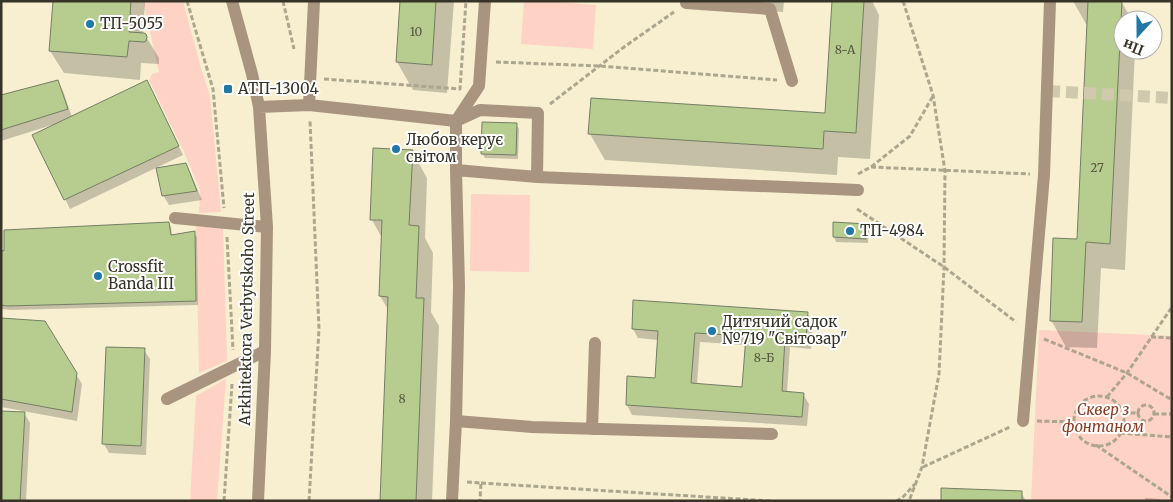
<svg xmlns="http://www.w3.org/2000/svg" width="1173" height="502" font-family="Merriweather,serif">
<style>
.green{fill:#fed2c4}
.shadow{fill:#0003;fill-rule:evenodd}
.building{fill:#b7cd8f;stroke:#747e64;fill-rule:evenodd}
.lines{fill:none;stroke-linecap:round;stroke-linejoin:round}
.minor-tunnel{stroke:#d0c9ae;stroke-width:12;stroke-dasharray:12 6;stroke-linecap:butt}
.path{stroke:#aca68f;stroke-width:3;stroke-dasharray:5 2.5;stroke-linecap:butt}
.minor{stroke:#a9947f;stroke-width:12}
.poi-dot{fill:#2177a6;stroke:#fff;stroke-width:2}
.labels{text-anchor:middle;stroke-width:4;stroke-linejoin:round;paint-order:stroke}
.number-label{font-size:12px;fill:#565a41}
.poi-label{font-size:15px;fill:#363327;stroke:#fff;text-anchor:start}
.street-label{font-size:15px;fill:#363327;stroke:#fff}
.park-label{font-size:15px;font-style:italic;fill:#8b3b21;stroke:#fff}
</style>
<rect width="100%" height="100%" fill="#f7efd0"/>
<path class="green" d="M143,1H183L200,65L210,96L221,212L199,213L200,190L184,152L149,80L152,74L159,72Z
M524,1H546L596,5L593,49L521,44Z
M471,194L530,195L529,272L470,271Z
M196,226L223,228L227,361L199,373Z
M1039,330L1172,336V501H1031Z
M226,379L217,501H190L196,396Z"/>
<path class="shadow" d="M54,1H145L143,34L145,35L159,58V64L141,63L140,80L64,73L50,51Z
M402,1H454L447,93L413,90L397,62Z
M749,1H784L783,12L754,10Z
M834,1H872L879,15L870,159L838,157L837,175L605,160L590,134L826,114Z
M1073,1H1121L1132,20H1123V50H1135L1125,270L1101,268L1097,348L1066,347L1051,320L1079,241L1089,24H1086Z
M58,82L63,91L72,117L152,91L183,155L70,209L34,136L52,127V125L1,141V97Z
M516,124L519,129L518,159L485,158L482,153Z
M412,151L427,178L425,238L433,253L431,312L439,326L432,501H381L389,311L380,296L382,238L372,220Z
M185,164L191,174L202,200L169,205L163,195Z
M168,223L171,227L172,236L194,233L197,237L198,305L11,310L1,309V252Z
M834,224L866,225L869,230L868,243L836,242L834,237Z
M807,313L813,323L811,349L790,347L787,393L803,394L809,404L807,426L632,415L627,405L656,379L658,340L638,338L633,329ZM700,342L746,345L743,388L697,385Z
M1,320L45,322L82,384L77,421L23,411L30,423L26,501H1L23,411L1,407Z
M144,350L150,359L146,455L109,453L104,444Z
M1021,492L1026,501H942Z
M1145,498L1159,499L1161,501H1145Z"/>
<path class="building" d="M53,1H131L129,32L144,33L146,34L147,37L146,41L144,42L129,41L127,57L49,51Z
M400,1H436L432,65L396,62Z
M832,1H864L856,133L824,131L823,149L588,134L591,98L825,113Z
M1088,1H1122L1110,244L1086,242L1082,322L1050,321L1053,238L1077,239Z
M58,80L68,109L1,130V95Z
M147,80L179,146L64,200L32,135Z
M482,122L517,123L516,155L481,154Z
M373,148L413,150L409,225L419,226L416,298H424L416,501H380L388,297L379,296L382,220H370Z
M186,163L197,191L162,196L156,168Z
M169,222L171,235L195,231L196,301L7,306L1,305V250L4,251V230Z
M833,222L867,224L866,239L833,237Z
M633,300L808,312L806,339L785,338L782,391L804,393L802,417L626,405L627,376L655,378L658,331L632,329ZM695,333L746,336L742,387L691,383Z
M1,318L45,321L77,373L72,412L1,399Z
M106,347L145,348L141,446L102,444Z
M1,411L25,412L20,501H1Z
M941,488L1022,491V501H941Z"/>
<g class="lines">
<path class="minor-tunnel" d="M1048,91L1172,98"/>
<path class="path" d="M187,1L213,89L224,208
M283,1L294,49
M903,1L933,95L945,171L944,267L939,374L922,467L909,501
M496,62L600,66L777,80
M324,79L460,89L466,1
M550,104L624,47L674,12
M871,167L1030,174
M858,174L871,167L910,136L933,96
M857,209L944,267L1016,322
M227,237L233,350
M1151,337L1172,338
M1044,339L1127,373L1172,400
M1074 421a25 25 0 1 1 50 0a25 25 0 1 1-50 0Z
M1107,397L1127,373L1172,307
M1138 413a8 8 0 1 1 16 0a8 8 0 1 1-16 0Z
M1123,413H1138
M1154,414H1172
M1037,421L1074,422
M1120,433L1172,437
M1096,445L1172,497
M923,467L1010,427
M467,482L481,483L480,501
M481,483L771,501
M224,501L232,384
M309,501L319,329L310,121
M896,501L902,498L915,484"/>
<path class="minor" d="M232,1L252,74L259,107L267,227L265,351L258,501
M686,1V3L770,9L792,81
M309,105L314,1
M259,107L309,105L456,121L480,110L538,113L537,177
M456,170L537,177L858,190
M175,218L267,227
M167,399L265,351
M456,421L532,427L772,434
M1023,421L1044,175L1050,1
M592,429L595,343
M452,501L456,421L459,286L456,170V121L479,86L485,1"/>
</g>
<g class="poi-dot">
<circle cx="90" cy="24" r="5"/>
<rect x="223" y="84" width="10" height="10" rx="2.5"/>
<circle cx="396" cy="149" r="5"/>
<circle cx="850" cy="231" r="5"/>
<circle cx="98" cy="276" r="5"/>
<circle cx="712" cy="331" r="5"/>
</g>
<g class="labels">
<g class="number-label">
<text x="416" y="36">10</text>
<text x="845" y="54">8-А</text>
<text x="1097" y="172">27</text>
<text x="764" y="362">8-Б</text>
<text x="402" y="403">8</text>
</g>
<g class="poi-label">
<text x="100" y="29">ТП-5055</text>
<text x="238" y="94">АТП-13004</text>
<text x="406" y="145">Любов керує<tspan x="406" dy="17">світом</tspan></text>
<text x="860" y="236">ТП-4984</text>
<text x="108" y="272">Crossfit<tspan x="108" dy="17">Banda III</tspan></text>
<text x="722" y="327">Дитячий садок<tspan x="722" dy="17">№719 "Світозар"</tspan></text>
</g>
<g class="street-label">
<text transform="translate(247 309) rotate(-89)" y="5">Arkhitektora Verbytskoho Street</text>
</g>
<g class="park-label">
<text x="1103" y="415">Сквер з<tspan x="1103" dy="17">фонтаном</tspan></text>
</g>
</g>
<rect width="1173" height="502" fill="none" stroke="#363327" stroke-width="5"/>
<g transform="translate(1138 35) rotate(201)"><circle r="24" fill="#ffffff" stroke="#afada9"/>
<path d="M0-4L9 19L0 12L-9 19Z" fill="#2177a6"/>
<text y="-8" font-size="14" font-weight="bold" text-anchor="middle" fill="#363327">Пн</text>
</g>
</svg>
